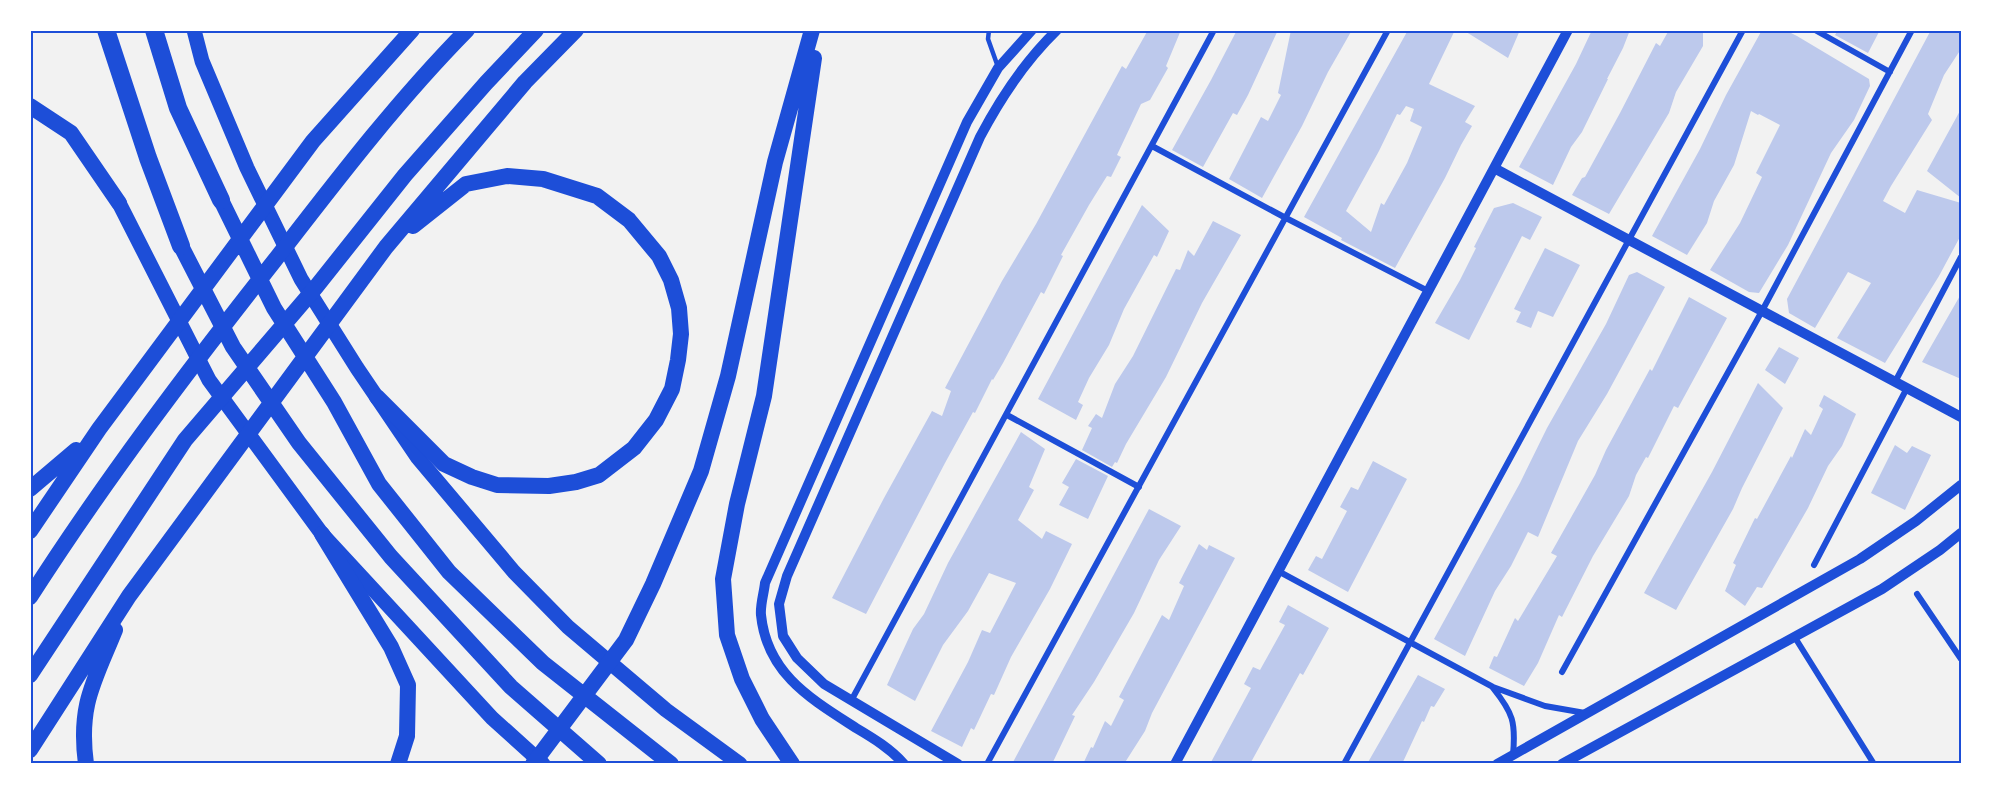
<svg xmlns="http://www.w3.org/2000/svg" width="1991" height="794" font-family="Overpass,sans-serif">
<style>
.building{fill:#bdc9ec;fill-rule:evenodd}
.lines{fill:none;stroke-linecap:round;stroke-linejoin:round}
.service{stroke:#1d4ed8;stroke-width:4.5}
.minor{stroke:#1d4ed8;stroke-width:6}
.tertiary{stroke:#1d4ed8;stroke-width:10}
.primary{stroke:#1d4ed8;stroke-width:15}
.trunk{stroke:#1d4ed8;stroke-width:16}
.motorway{stroke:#1d4ed8;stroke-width:18}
.neatline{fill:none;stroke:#1d4ed8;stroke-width:2}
</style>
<rect width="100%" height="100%" fill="#f2f2f2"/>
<path class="building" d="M1148,30H1181L1166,66L1168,68L1150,100L1141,104L1117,155L1121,157L1111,177L1107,176L1089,205L1061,255L1063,256L1044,294L1041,292L1003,363L993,380L992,379L975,413L973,412L945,463L866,614L832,598L884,498L932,411L942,416L951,391L945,388L1002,281L1036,224L1122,66L1126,69Z
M1237,30H1278L1248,95L1237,115L1233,113L1203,167L1172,150L1211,80Z
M1291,30H1352L1328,72L1302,126L1262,198L1229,179L1261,117L1268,121L1281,95L1278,93Z
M1408,30H1455L1429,84L1475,106L1465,122L1472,126L1461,145L1445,178L1395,268L1341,240L1342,238L1304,217ZM1406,106L1414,109L1410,121L1422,127L1407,163L1384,205L1381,203L1371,232L1346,211L1379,151L1397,114L1400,115Z
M1463,30H1520L1508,58Z
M1592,30H1630L1623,48L1607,79H1608L1582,132L1571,147L1553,185L1519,167L1576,64Z
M1669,30H1703V46L1676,92L1669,113L1609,214L1572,195L1582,178L1585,177L1620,113L1656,43L1660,46Z
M1762,30H1785L1797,36L1869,79L1870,86L1854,120L1831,153L1788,245L1759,293L1749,292L1710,270L1740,223L1762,177L1756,173L1780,125L1759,114L1758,115L1751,111L1734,165L1714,201L1707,223L1687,255L1652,236L1700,149L1726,95Z
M1838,30H1880L1868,53L1835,35Z
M1931,30H1961V49L1944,75L1928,114L1932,120L1891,186L1883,201L1905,213L1917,190L1961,203V235L1939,276L1885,363L1837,338L1871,283L1848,272L1815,328L1789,313L1787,299Z
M1961,109V198L1927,171Z
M1513,203L1542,217L1530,240L1522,236L1469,340L1435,323L1460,280L1476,248L1474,247L1494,208Z
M1142,205L1169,231L1157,257L1154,255L1124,309L1109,345L1089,378L1078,402L1083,405L1076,420L1038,399Z
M1213,221L1241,235L1202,303L1166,377L1126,444L1117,463L1115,462L1112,467L1082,450L1092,428L1088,426L1096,414L1102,418L1115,384L1133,356L1176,269L1180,270L1188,250L1194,256Z
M1545,248L1580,265L1553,317L1538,311L1531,328L1516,322L1521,312L1514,309Z
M1637,272L1665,287L1607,394L1578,441L1538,537L1528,532L1511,566L1495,591L1465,656L1434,639L1520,483L1547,428L1606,324L1629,275Z
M1961,294V379L1922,362Z
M1689,297L1727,318L1678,408L1674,406L1648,458L1646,457L1636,475L1629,496L1593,556L1562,617L1559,615L1538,663L1524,686L1489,668L1494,656L1497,657L1515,618L1518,621L1557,556L1551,553L1595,475L1606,450L1650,369L1652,371Z
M1779,347L1799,358L1785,384L1765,370Z
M1758,383L1783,408L1742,488L1733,509L1676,610L1644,593L1712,472Z
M1824,395L1856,414L1842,446L1828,466L1808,508L1762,588L1757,587L1745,606L1725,591L1736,565L1733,563L1755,518L1757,519L1791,456L1792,458L1805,429L1811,435L1823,409L1819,406Z
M1021,432L1045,449L1029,487L1034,490L1018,520L1042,539L1046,531L1072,544L1050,589L1011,657L994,695L991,694L974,730L971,728L962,747L931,731L968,662L982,630L990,633L1016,583L989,573L968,611L943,645L915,701L887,685L913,629L924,614L948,563Z
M1895,445L1907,453L1912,446L1931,455L1905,510L1871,493Z
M1076,459L1108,476L1088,519L1059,505L1069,487L1062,483Z
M1373,461L1407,479L1348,592L1308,570L1316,556L1322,559L1347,511L1340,507L1351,487L1358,490Z
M1149,509L1181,526L1159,560L1134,613L1094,682L1072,715L1075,716L1052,764H1012Z
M1199,544L1207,550L1209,545L1235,558L1152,713L1145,731L1124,764H1083L1091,747L1093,748L1105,721L1111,726L1124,700L1119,697L1162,615L1169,620L1184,586L1179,583Z
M1288,605L1329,628L1303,675L1300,673L1250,764H1210L1251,688L1244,684L1253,667L1260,670L1285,625L1279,622Z
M1418,675L1445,689L1434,707L1431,706L1424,722L1422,721L1402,764H1367Z"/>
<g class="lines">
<path class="service" d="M989,30L988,39L998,67"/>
<path class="minor" d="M1815,30L1890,72
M1152,146L1284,217L1428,291
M1895,382L1961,257
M1007,415L1139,487
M1814,565L1907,388
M1278,571L1493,687L1545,706L1585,713
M1917,594L1961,659
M1794,636L1874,764
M1562,672L1762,311L1912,30
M1493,688C1513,713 1516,722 1513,755
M851,701L1214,30
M987,764L1388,30
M1344,764L1743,30"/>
<path class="tertiary" d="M1494,168L1961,417
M904,764C891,749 873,738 856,728C811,699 767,674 761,615C760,605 764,593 765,583L967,122L998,68L1032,30
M958,764L824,684L797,658L783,636L779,604L787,576L980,137C1001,97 1024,62 1057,30
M1175,764L1568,30
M1497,764L1860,559L1916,521L1961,485
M1562,764L1882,589L1940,550L1961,533"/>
<path class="primary" d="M194,30L202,61L247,168L301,279L357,368L418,458L514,572L568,627L666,710L740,764
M119,203L209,380L322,534L492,718L543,764"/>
<path class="trunk" d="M30,106L71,133L119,203
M221,200L274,308L334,402L379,484L449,572L543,663L671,764
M181,246L233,347L299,443L391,557L511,687L599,764
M377,397L444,464L472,477L497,485L549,486L576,482L599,475L634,448L656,420L672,389L678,360L681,334L679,308L671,280L659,256L629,220L597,196L543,179L507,176L466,184L413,226
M30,489L76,450
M30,531L99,429L313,141L412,30
M322,534L391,647L408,685L407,736L398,764
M30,597C105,480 189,369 275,260C336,181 397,101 467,30
M30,675L185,440L316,287L405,175L486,83L536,30
M30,750L129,596L386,247L525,82L576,30
M86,764C78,705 94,682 115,630
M533,764L626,640L653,584L701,471L728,376L775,162L812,30
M792,764L762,719L742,679L727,635L723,579L737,504L764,396L814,58"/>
<path class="motorway" d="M106,30L148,158L181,246
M154,30L178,108L221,200"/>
</g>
<rect width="1991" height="794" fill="none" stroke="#ffffff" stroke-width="63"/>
<rect x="32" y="32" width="1928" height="730" class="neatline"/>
</svg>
